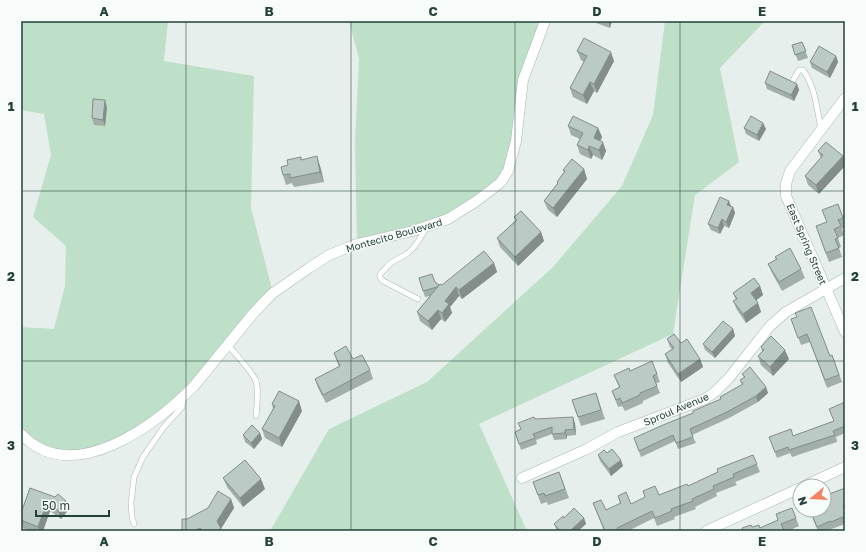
<svg xmlns="http://www.w3.org/2000/svg" width="866" height="552" font-family="'Golos Text',sans-serif">
<style>
.green{fill:#bfe0c8}
.lines{fill:none;stroke-linecap:round;stroke-linejoin:round}
.lane-casing{stroke:#a8b8b2;stroke-width:6}
.street-casing{stroke:#a8b8b2;stroke-width:11}
.lane{stroke:#fff;stroke-width:5}
.street{stroke:#fff;stroke-width:10}
.wall{fill:#a1aea9}
.shaded-wall{fill:#838d89}
.building{fill:#bbcac4;stroke:#838d89}
.grid{fill:none;stroke:#24423a;stroke-width:1;stroke-opacity:0.55}
.labels{text-anchor:middle;stroke-width:3;stroke-linejoin:round;paint-order:stroke}
.street-label{font-size:10px;fill:#24423a;stroke:#f7fbf9}
.neatline{fill:none;stroke:#24423a;stroke-width:1.5}
.grid-label{font-size:13px;text-anchor:middle;font-weight:bold;fill:#24423a}
</style>
<rect width="100%" height="100%" fill="#e6efeb"/>
<path class="green" d="M21,21H168L164,61L254,76L251,208L273,293L194,386L119,442L62,455L21,434V327L54,329L65,286L66,246L33,217L51,155L44,114L21,110Z
M349,21H545L523,80L508,171L459,212L357,244L355,143L359,59Z
M665,21H765L720,68L739,162L695,195L673,334L479,424L527,531H270L329,429L427,382L553,267L622,186L653,115Z"/>
<g class="lines">
<g class="lane-casing">
<path id="lane" d="M792,82L799,70H803C815,86 817,109 821,129
M418,299L383,281C377,275 380,274 385,269C393,258 399,260 408,253C416,247 421,237 426,228
M228,345C235,354 252,371 256,381C259,392 257,404 256,416
M134,524L132,517L131,503L134,477L143,457L163,428L182,407L183,398"/>
</g>
<g class="street-casing">
<path id="street" d="M845,98L790,171L786,184V196L845,332
M21,434C72,488 155,426 194,386L252,315L264,302L273,293L309,268L329,255L344,249L357,244L413,231L448,219L475,202L490,191L501,182L508,171L516,141L523,80L545,21
M522,478L587,449L618,432L705,399L715,392L729,378L770,326L786,312L845,278
M804,486L845,467
M706,531L800,488"/>
</g>
<use href="#lane" class="lane"/>
<use href="#street" class="street"/>
</g>
<path class="wall" d="M595,21H612L610,28L596,23Z
M802,42L808,58L798,61L792,45Z
M577,51L614,61L597,93L594,91L587,104L573,97L570,88L584,62L581,60Z
M836,56L838,62L830,78L812,68L810,62Z
M765,83L797,84L799,90L794,101L767,89Z
M107,107L105,126L94,125L92,118Z
M763,123L766,129L759,141L746,134L744,128Z
M568,126L598,128L602,137L600,141L606,151L602,160L593,155L591,159L580,154L577,145L580,139L571,135Z
M826,142L819,194L808,185L805,176L821,158L818,151Z
M301,157L302,160L320,166L324,182L294,187L292,183L286,185L283,175L288,165Z
M584,169L587,179L557,217L548,210L544,201L558,184L557,182L564,172L563,170Z
M729,201L731,206L733,207L735,213L729,228L724,226L720,234L711,230L708,224Z
M838,204L845,223V227L842,229L844,235L838,238L841,247L839,248L842,257L829,262L819,235Z
M514,217L541,232L544,241L518,266L500,247L497,238L516,220Z
M775,257L801,269L805,278L782,291L772,273L768,264L776,260Z
M494,263L497,272L462,299L459,296L450,307L452,313L445,322L441,319L432,330L420,321L417,312L430,296L425,297L419,278L435,282L439,285H442Z
M760,286L763,295L756,300L758,303L761,312L746,323L737,310L733,301L736,300L733,293Z
M791,319L830,356L832,355L842,382L827,388L810,342L801,345Z
M733,329L735,336L715,358L705,350L703,344Z
M667,339L681,343L700,359L703,367L681,382L668,363L665,354L672,349L670,347Z
M761,347L789,359L773,376L761,365L758,356L762,351Z
M334,353L370,370L373,379L326,403L318,388L315,379L339,367Z
M630,371L657,374L660,382L656,383L660,393L643,401V403L625,411L622,406L618,407L612,391L619,387L614,375Z
M742,374L766,387L768,393L758,402L729,418L692,435L696,443L678,449L675,441L641,457L634,438L693,413L721,399L742,385L740,380L744,378Z
M596,393L605,419L581,426L572,400Z
M845,402V433L836,437L837,442L792,457L790,453L777,458L769,437L793,436L834,421Z
M272,404L302,411L282,447L265,438L262,429L273,409Z
M535,419L575,423L576,435L567,436V439L554,440L552,434L536,440L537,444L521,450L515,432L521,429Z
M260,433L262,439L254,449L245,442L243,435Z
M607,453L623,466L611,476L600,461L598,455Z
M753,455L760,472L735,482L737,485L716,493L717,496L695,507L696,509L674,517L675,519L657,526L654,518L628,531H604L593,503L606,510L620,504L618,496L631,504L659,495L688,486Z
M559,472L569,498L548,505L547,502L541,504L533,482Z
M223,478L265,489L243,507L227,487Z
M30,488L69,509L61,519L50,511L43,531H30L22,528L21,526V513Z
M845,488V524L826,531H818L809,510H824Z
M231,499L234,508L221,529V531H182L187,519Z
M792,508L799,526L788,531H743L752,527L760,528L778,520Z
M564,518H584L586,524L578,531H557L554,524Z"/>
<path class="shaded-wall" d="M608,21H612L610,28Z
M611,52L614,61L597,93L594,84Z
M836,56L838,62L830,78L827,72Z
M590,82L594,91L587,104L583,95Z
M797,84L799,90L794,101L791,95Z
M105,100L107,107L105,126L103,120Z
M763,123L766,129L759,141L757,135Z
M598,128L602,137L597,147L594,138Z
M603,142L606,151L602,160L599,150Z
M589,146L593,155L591,159L588,150Z
M317,156L320,166L324,182L320,172Z
M843,156L845,163V166L819,194L816,185Z
M584,169L587,179L557,217L553,208Z
M729,201L731,207L727,205Z
M733,207L735,213L729,228L726,222Z
M722,219L724,226L720,234L718,228Z
M541,232L544,241L518,266L515,257Z
M494,263L497,272L462,299L459,290Z
M760,286L763,295L754,302L751,293Z
M456,287L459,296L450,307L452,313L445,322L442,313L445,301Z
M758,303L761,312L746,323L743,314Z
M438,310L441,319L432,330L428,321Z
M733,329L735,336L715,358L712,352Z
M785,350L789,359L773,376L770,367Z
M700,359L703,367L681,382L678,374Z
M766,387L768,393L758,402L756,396Z
M299,401L302,411L282,447L279,438Z
M573,417L575,423L576,435L574,429Z
M565,430L567,436V439L565,433Z
M260,433L262,439L254,449L251,443Z
M621,460L623,466L611,476L609,469Z
M261,479L265,489L243,507L240,498Z
M231,499L234,508L220,530L217,521Z
M66,501L69,509L61,519L58,511Z
M47,502L50,511L43,531H40L38,527Z
M584,518L586,524L578,531H570Z"/>
<path class="building" d="M584,38L611,52L594,84L590,82L583,95L570,88L587,56L577,51Z
M802,42L806,51L795,55L792,45Z
M819,46L836,56L827,72L810,62Z
M770,71L797,84L791,95L765,83Z
M93,99L105,100L103,120L92,118Z
M573,116L598,128L594,138L603,142L599,150L589,146L588,150L577,145L583,133L568,126Z
M751,116L763,123L757,135L744,128Z
M826,142L843,156L816,185L805,176L823,155L818,151Z
M317,156L320,172L290,178V174L283,175L281,167L288,165L287,160L301,157V160Z
M572,159L584,169L553,208L544,201L558,183L557,182L565,171L563,170Z
M720,197L729,201L727,205L733,207L726,222L722,219L718,228L708,224Z
M838,204L843,218L838,220L841,226L834,229L838,238L835,239L839,248L826,253L816,226L827,222L822,210Z
M521,211L541,232L515,257L497,238L517,220L514,217Z
M790,248L801,269L779,282L768,264L777,259L775,257Z
M484,251L494,263L459,290L456,287L445,301L449,304L442,313L438,310L428,321L417,312L440,284L442,285Z
M432,274L435,282L439,285L437,287L423,291L419,278Z
M754,278L760,286L751,293L758,303L743,314L733,301L737,299L733,293Z
M811,307L830,356L832,355L839,375L825,380L807,334L798,338L791,319L797,317L795,313Z
M723,321L733,329L712,352L703,344Z
M674,334L681,343L687,339L700,359L678,374L665,354L674,348L667,339Z
M771,336L785,350L770,367L758,356L764,350L761,347Z
M346,346L353,359L362,355L370,370L323,395L315,379L340,366L334,353Z
M652,361L657,374L653,376L657,386L640,393V395L622,403L620,398L616,400L612,391L620,387L614,375L629,368L630,371Z
M750,367L766,387L756,396L727,412L690,429L693,437L676,443L673,435L639,451L634,438L663,425L693,413V411L721,399L720,397L743,384L740,380L745,377L742,374Z
M279,391L299,401L279,438L262,429L275,406L272,404Z
M596,393L601,410L578,417L572,400Z
M845,402V426L833,431L835,435L789,450L788,447L775,452L769,437L791,429L793,436L834,421L829,409Z
M534,417L535,419L573,417L574,429L565,430V433L552,434V427L533,434L535,438L519,444L515,432L521,429L518,423Z
M252,425L260,433L251,443L243,435Z
M612,449L621,460L609,469L598,455L604,450L607,453Z
M753,455L757,464L733,474L734,477L713,486L714,489L692,499L693,501L671,509L672,511L655,518L652,511L617,528L618,529L612,531H605L593,503L601,500L606,510L621,503L618,496L626,492L631,504L645,497L643,491L655,486L659,495L687,484L688,486L718,472L717,469Z
M245,460L261,479L240,498L223,478Z
M559,472L565,489L545,496L544,493L538,495L533,482Z
M30,488L55,497L58,494L66,501L58,511L47,502L38,527L21,520V513Z
M845,488V505L843,506L845,511V516L831,522L830,521L817,527L810,510H824V496Z
M218,491L231,499L217,521L221,529L218,531H202L200,528L194,531H182V519H187L208,508Z
M574,508L584,518L570,531H560L554,524L563,516L564,518Z
M792,508L796,518L781,524L784,531H743L742,528L751,525L752,527L759,525L760,528L778,520L776,514Z"/>
<path class="grid" d="M186,21V531M351,21V531M515,21V531M680,21V531M21,191H845M21,361H845"/>
<g class="labels">
<g class="street-label">
<text transform="translate(394 235) rotate(-16)" y="4">Montecito Boulevard</text>
<text transform="translate(807 244) rotate(67)" y="4">East Spring Street</text>
<text transform="translate(676 409) rotate(-23)" y="4">Sproul Avenue</text>
</g>
</g>
<rect width="866" height="552" fill="none" stroke="#f7fbf9" stroke-width="44"/>
<g transform="translate(812 498) rotate(252)"><circle r="19" fill="#f7fbf9" stroke="#a3b1ad"/>
<path d="M0-3L7 15L0 10L-7 15Z" fill="#f4845f"/>
<text y="-6" font-size="11" font-weight="bold" text-anchor="middle" fill="#24423a">N</text>
</g>
<path d="M36 510v6h73v-6" fill="none" stroke="#24423a" stroke-width="2"/>
<text x="42" y="510" font-size="12" fill="#24423a" stroke="#f7fbf9" stroke-width="3" paint-order="stroke">50 m</text>
<rect x="22" y="22" width="822" height="508" class="neatline"/>
<g class="grid-label">
<text x="104" y="16">A</text>
<text x="269" y="16">B</text>
<text x="433" y="16">C</text>
<text x="597" y="16">D</text>
<text x="762" y="16">E</text>
<text x="11" y="111">1</text>
<text x="855" y="111">1</text>
<text x="11" y="281">2</text>
<text x="855" y="281">2</text>
<text x="11" y="450">3</text>
<text x="855" y="450">3</text>
<text x="104" y="546">A</text>
<text x="269" y="546">B</text>
<text x="433" y="546">C</text>
<text x="597" y="546">D</text>
<text x="762" y="546">E</text>
</g>
</svg>
